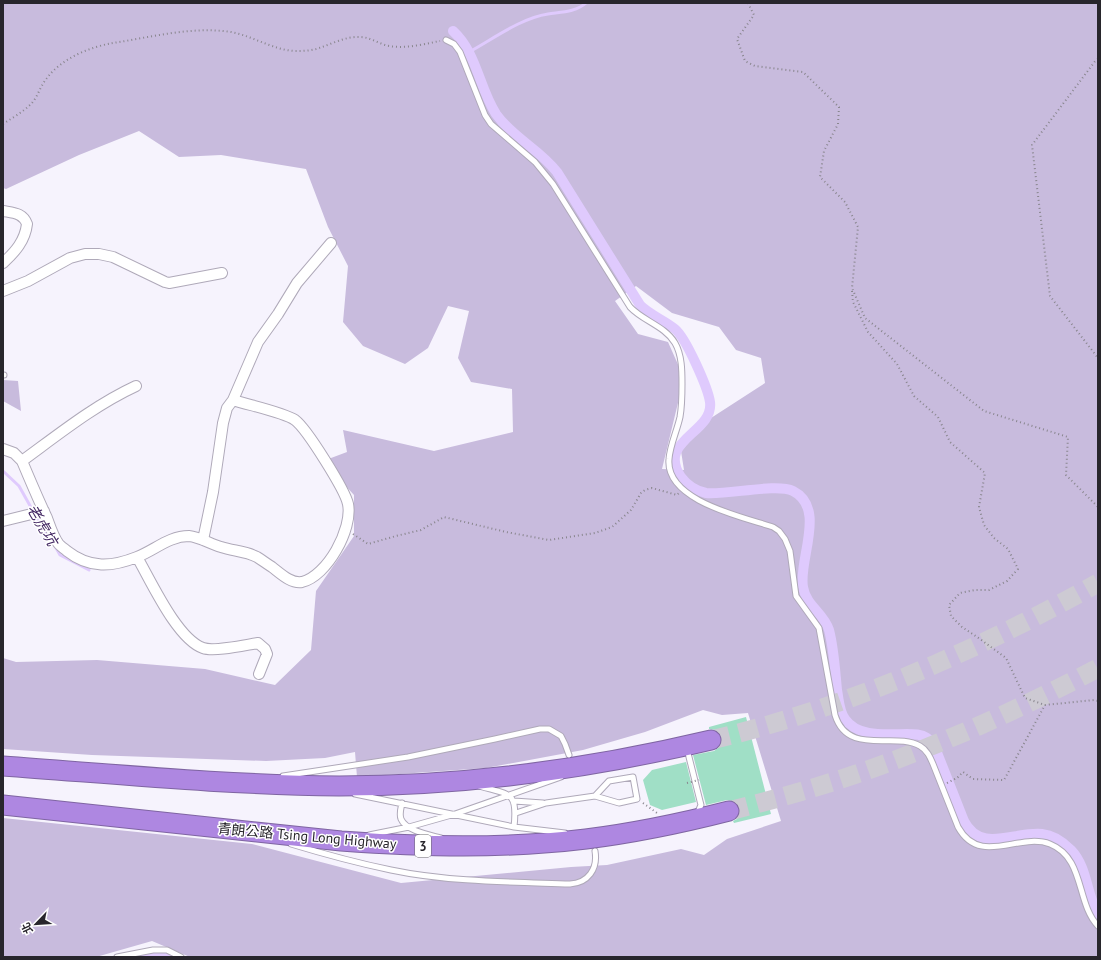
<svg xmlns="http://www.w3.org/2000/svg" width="1101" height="960" font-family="'PT Sans','Noto Sans TC',sans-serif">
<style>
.green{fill:#c8bbdd;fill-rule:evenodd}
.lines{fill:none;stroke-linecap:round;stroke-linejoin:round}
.stream{stroke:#dfcafd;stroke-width:3}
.canal{stroke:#dfcafd;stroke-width:10}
.building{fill:#a0dfc6}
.highway-tunnel{stroke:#cdcad3;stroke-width:19;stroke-dasharray:19 10;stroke-linecap:butt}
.lane-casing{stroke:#afa9b9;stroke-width:7}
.street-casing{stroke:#afa9b9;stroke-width:12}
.highway-casing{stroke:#7f65a2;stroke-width:21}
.path{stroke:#89868e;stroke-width:2;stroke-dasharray:1 3;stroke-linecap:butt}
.lane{stroke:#fff;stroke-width:5}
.street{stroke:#fff;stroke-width:10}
.highway{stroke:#ae87e1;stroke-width:19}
.path-bridge{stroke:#89868e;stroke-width:2;stroke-dasharray:1 3;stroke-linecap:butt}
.labels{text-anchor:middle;stroke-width:3;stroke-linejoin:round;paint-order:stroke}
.shield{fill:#fff;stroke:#68676b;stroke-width:1}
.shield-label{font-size:13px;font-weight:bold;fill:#28262c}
.street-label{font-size:14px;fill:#28262c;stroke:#fff}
.water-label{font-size:15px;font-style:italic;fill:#432763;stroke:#fff}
</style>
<rect width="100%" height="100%" fill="#f6f3fd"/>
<path class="green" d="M3,3H1098V957H190L152,941L96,957H3V818L252,844L401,883L571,867L607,865L681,849L704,855L727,839L781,821L748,713L722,715L703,710L645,732L583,750L486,768L357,777L355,752L325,758L266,761L92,755L3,749V658L16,662L97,660L205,669L275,685L311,650L316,591L354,536V495L323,461L347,452L343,430L434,451L513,432L512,389L471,382L458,358L469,311L448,306L428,348L405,364L363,346L343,322L348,266L328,227L306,169L221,155L179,157L139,131L79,155L6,189L3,188ZM636,286L672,313L719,327L736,350L761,358L765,383L711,418L681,451L684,470L662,469L684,378L668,342L638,334L615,301Z
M3,380L18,381L21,411L3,401Z"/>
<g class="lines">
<path class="stream" d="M469,52C493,39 521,18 548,14C561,12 576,12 586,3
M3,471L19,486L33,511
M35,516L51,540
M55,546L60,555L89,570"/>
<path class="canal" d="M453,31C477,53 479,88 496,114C512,137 539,149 557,172L640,305C650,315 664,320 675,329C686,338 708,388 710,402C714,433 656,440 681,477C687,485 696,491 706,493C727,495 777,483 793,491C827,508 798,560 803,587C806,606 824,613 829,630C834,649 835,670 837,690C839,700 839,711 845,719C858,738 887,734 907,734C914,734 921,734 927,738C932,741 934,746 936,750L964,821C981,854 1014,831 1042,834C1053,835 1063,842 1071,850C1088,868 1086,894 1098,914
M137,957L162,954L174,957"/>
</g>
<path class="building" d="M746,717L771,814L734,823L733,821L737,819L740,814V808L737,803L732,801L727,800L706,805L693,755L714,751L718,748L721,744L722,738L719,733L715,730L709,729V727Z
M686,762L696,802L662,810L650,805L643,780L652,770Z"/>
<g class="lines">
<path class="highway-tunnel" d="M711,740C846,708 977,651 1098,583
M729,811C776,799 823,786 868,770C947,742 1024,707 1098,668"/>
<g class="lane-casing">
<path id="lane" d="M446,40L454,44L460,52L485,115L491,124L535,162L553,184L630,307C643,321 665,326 675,343C682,355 682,371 682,384C682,395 682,406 680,417C677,431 670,445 669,459C665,501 743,517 773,527L779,531L785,539L790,551L796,596L819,628L835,715C848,757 895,731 920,746C927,750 930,757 933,764L958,827C980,867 1019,832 1050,844C1085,858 1076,903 1098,926
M3,375H4
M686,751L688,753L701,805L697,814
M283,776L408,757L495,739L540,729H549L561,736L565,744L569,755
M479,786C510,795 518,791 514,827
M355,794L514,827L565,833
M514,801L543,803
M402,803C401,808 399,814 401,819C406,831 430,835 441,838
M516,813L546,803L595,796L619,803L637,799L633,777L609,781L595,796
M369,835L409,827L455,814L561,777
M291,844C324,854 357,863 391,870C448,882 512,882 570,884C588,883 598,869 595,851
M117,957L153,950H167L181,957"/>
</g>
<g class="street-casing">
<path id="street" d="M3,211C14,213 23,213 27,224C25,241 15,252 3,263
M3,291L28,281L70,258L85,254H99L113,257L165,282L169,283L222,273
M3,449L14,453L22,461C30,480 38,499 47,518C50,526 53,536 58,543C60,546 65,549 67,551C90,569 112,567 137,557C155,550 169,536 189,536C200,537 210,544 221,547C233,551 246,551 257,557C262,560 267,564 272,567C280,573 291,584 302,582C327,576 353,529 348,504C345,490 307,429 295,420C283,412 248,405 233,400
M22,461C59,434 95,405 136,386
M3,521L44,511
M203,540L213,492L223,423L227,408L233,400L258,342L278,314L297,283L331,243
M137,557C151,581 177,639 203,648C214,652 245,645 258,643L265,649L267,654L259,674"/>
</g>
<g class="highway-casing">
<path id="highway" d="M3,766C115,774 227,785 339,786C464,786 589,769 711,740
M3,805L341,841C423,847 504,849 586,839C634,833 682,823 729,811"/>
</g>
<path class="path" d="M748,3L754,15L737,39L745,61L755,66L803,72L839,107L838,124L824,151L820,177L845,202L858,227L852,288L865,318L984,411L1068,437L1066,475L1098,507
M1098,59L1096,60L1032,145L1050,296L1098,358
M3,124C12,118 23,112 31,104C38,97 40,86 47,78C62,58 90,47 113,43C152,37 193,26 231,32C253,36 273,50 295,51C303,51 311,51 319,48C332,44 346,36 360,37C370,37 379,44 389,46C406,49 424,44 440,41
M852,291L853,302L868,332L897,364L914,396L938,417L950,442L985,473L979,507L984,525L994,538L1008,549L1018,569L1007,581L989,590H975L960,593L949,605L951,616L962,627L980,639L1006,658L1025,698L1045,705L1094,700L1098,701
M353,534L368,544L396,536L421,530L444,517L506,532L549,540L595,533L612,527L631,510L641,493L645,490L652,488L677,495L679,493
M947,783L957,778L963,772L973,779L1004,780L1045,705
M643,803L657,813"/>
<use href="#lane" class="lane"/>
<use href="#street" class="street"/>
<use href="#highway" class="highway"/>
<path class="path-bridge" d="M687,783L699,780"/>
</g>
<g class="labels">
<rect class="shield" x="415" y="835" width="16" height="22" rx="3"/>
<g class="shield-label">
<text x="423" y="851">3</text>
</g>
<g class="street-label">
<text transform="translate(307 836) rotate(5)" y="5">青朗公路 Tsing Long Highway</text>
</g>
<g class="water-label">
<text transform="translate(42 525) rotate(59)" y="5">老虎坑</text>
</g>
</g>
<rect width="1101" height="960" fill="none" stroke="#28262c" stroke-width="8"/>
<g transform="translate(36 924) rotate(245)" stroke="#ffffff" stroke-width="3" paint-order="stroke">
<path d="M0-3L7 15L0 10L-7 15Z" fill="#28262c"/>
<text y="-6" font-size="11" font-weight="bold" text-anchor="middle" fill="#28262c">北</text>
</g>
</svg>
